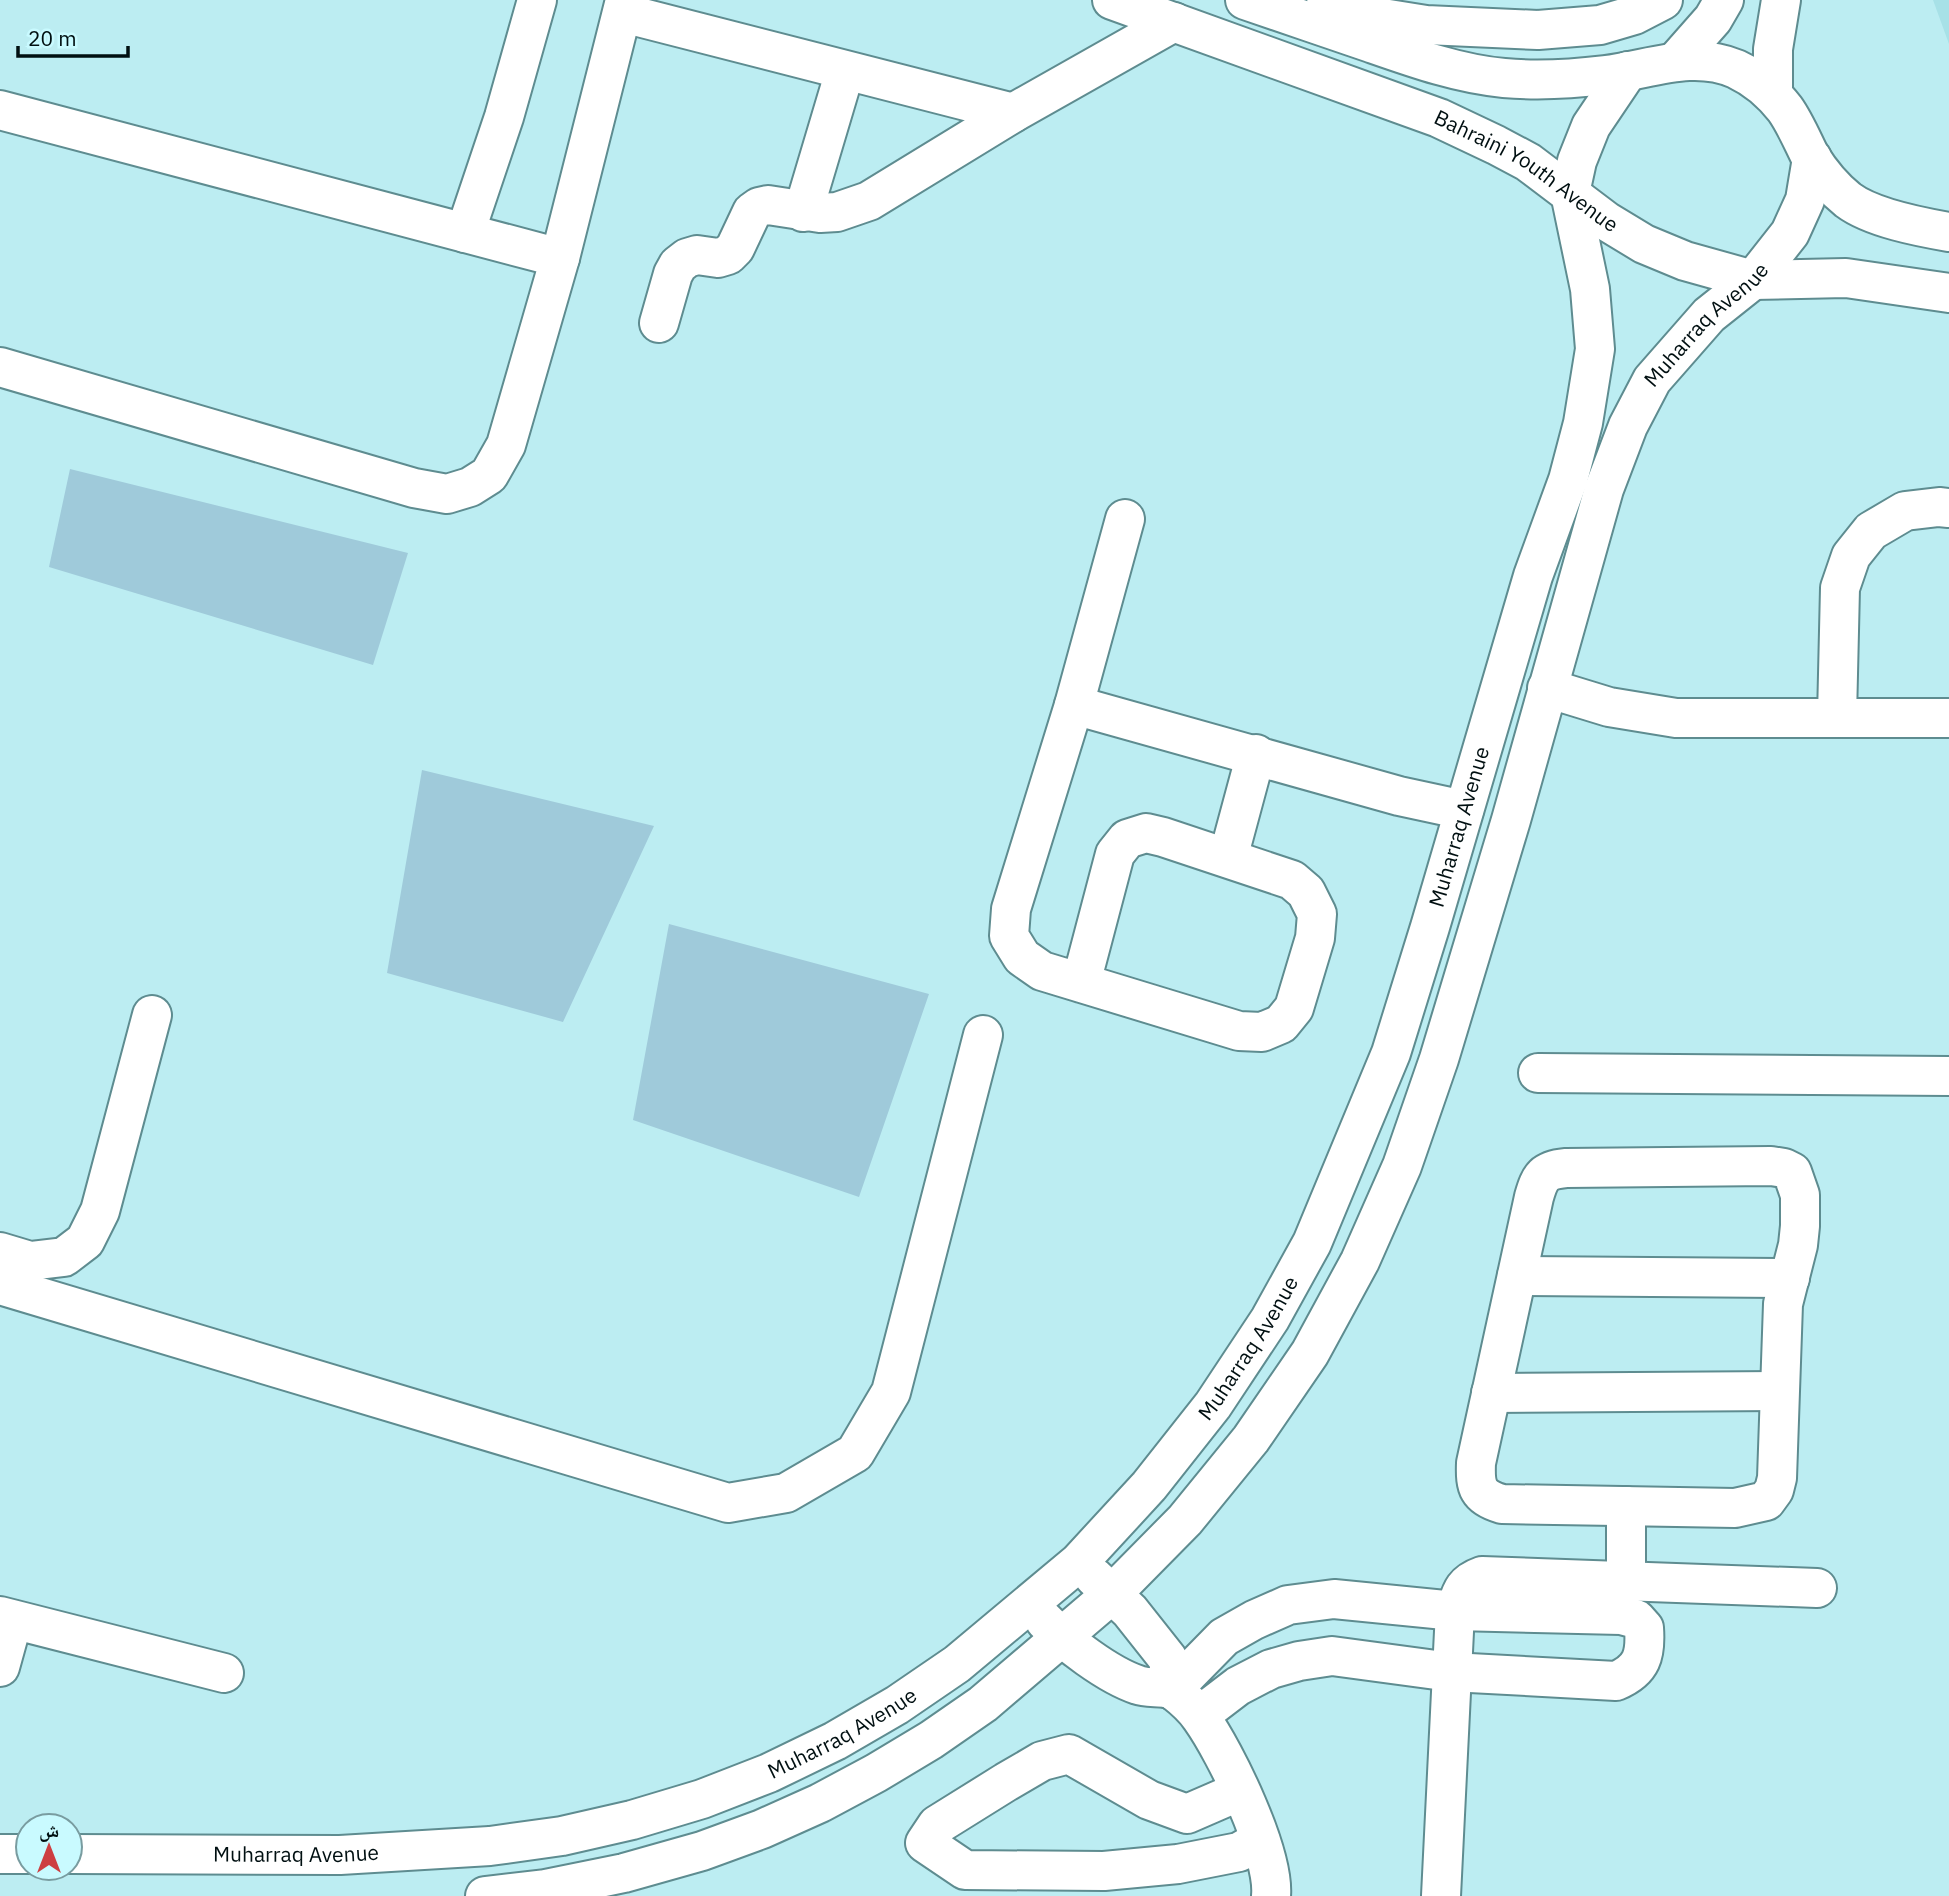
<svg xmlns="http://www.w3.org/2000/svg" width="1949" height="1896" font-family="'IBM Plex Sans','Noto Naskh Arabic',sans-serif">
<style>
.built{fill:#a7e1e7}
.building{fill:#9fcada}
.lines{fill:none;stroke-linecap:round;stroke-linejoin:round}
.minor-casing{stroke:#5e8c90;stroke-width:42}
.minor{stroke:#fff;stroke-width:38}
.labels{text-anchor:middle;stroke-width:7;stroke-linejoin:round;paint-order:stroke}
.street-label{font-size:21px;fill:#000f11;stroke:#c9faff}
</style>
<rect width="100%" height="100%" fill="#bcedf2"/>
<path class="built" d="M1933,0H1949V44Z"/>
<path class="building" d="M70,469L408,553L373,665L49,567Z
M422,770L654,826L563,1022L387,973Z
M669,924L929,994L859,1197L633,1120Z"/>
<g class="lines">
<g class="minor-casing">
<g id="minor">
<path id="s1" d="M1112,0L1439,118L1496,145L1528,162L1606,221L1644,244L1685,261L1753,280L1846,278L1949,293"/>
<path d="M1245,0C1287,14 1329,29 1371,43C1414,58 1459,74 1504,78C1538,81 1572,79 1605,75C1649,70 1692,50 1736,69C1755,78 1772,92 1785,109C1795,123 1802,140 1810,156C1820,172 1833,188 1848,200C1872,218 1920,227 1949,232"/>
<path d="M1326,4L1382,18L1426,25L1538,30L1600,25L1634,15L1663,0"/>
<path d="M623,13L1013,113"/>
<path d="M1676,61L1713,19L1724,0"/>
<path d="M1773,95V49L1781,0"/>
<path d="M0,110L560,258"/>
<path d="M803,212L845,71"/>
<path d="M465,233L504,117L537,0"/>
<path d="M659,323L673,274L678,265L687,258L697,255L718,258L728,255L735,248L752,212L759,207L768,205L820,213L837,212L869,201L1013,113L1174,22"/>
<path d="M0,367L414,488L447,494L470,487L489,475L506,445L560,258L625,0"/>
<path d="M1547,688L1609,707L1676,718H1949"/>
<path d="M1074,705L1399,796L1464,810"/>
<path d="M1837,717L1840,588L1851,556L1871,531L1905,511L1939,507L1949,508"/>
<path d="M1228,858L1256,754"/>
<path d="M1081,983L1115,854L1127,839L1146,833L1163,837L1292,880L1306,892L1317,914L1315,938L1294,1008L1281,1024L1262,1032L1239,1031L1042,971L1022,957L1009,936L1011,909L1074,705L1125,519"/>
<path d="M1538,1073L1949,1076"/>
<path d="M1771,1166L1784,1168L1792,1172L1800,1195V1226L1798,1245L1783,1304L1777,1478L1774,1490L1766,1501L1735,1508L1502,1504C1478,1497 1475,1488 1476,1463L1534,1197C1540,1176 1544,1170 1566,1168Z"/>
<path d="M0,1252L30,1261L64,1257L85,1241L100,1211L152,1015"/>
<path d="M1517,1276L1790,1278"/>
<path d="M0,1285L728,1503L786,1493L855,1453L891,1392L983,1035"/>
<path d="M1491,1393L1779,1391"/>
<path d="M1094,1577L1130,1611L1168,1659L1172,1690"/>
<path d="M1626,1580V1506"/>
<path d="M0,1616L224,1673"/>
<path d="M1045,1621C1066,1643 1108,1675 1138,1685C1149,1689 1165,1685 1174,1691C1183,1698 1195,1709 1201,1718C1226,1753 1275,1854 1271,1896"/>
<path d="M0,1667L13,1620"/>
<path d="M1172,1690L1224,1637L1254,1620L1288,1605L1334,1599L1455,1611L1621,1615L1636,1619L1644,1628C1646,1655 1642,1670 1616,1681L1451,1672L1332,1656L1299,1661L1271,1669L1238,1686L1200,1715"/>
<path d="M1240,1791L1187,1814L1149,1800L1069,1754L1042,1761L1006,1782L937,1825L925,1843L965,1870L1104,1871L1178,1864L1239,1852L1260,1840"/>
<path d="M0,1854H28"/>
<path id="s2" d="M70,1854L340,1855L490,1846L562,1836L632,1820L702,1799L769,1773L835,1741L897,1705L957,1664L1079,1562L1149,1486L1213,1405L1270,1319L1312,1243L1391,1053L1430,927L1533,576L1568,480L1583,423L1595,349L1590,289L1570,193L1577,161L1591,126L1628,71"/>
<path id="s3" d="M485,1896L545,1889L624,1873L702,1851L762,1829L820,1803L876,1773L931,1740L983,1704L1112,1594L1185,1520L1251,1439L1310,1353L1360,1261L1402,1166L1439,1059L1511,820L1604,489L1628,426L1652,380L1709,315L1753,280L1790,233L1805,200L1812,158"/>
<path d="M1441,1896L1455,1611C1461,1593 1462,1583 1482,1576L1817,1588"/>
</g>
</g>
<use href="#minor" class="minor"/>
</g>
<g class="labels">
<g class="street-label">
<text dy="7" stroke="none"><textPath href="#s1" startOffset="450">Bahraini Youth Avenue</textPath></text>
<text dy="7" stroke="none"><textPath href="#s3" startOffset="2135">Muharraq Avenue</textPath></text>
<text dy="7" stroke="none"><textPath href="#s2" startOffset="1925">Muharraq Avenue</textPath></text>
<text dy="7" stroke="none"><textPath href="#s2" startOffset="1360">Muharraq Avenue</textPath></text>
<text dy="7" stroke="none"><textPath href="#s2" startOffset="793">Muharraq Avenue</textPath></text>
<text dy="7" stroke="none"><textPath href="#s2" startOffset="226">Muharraq Avenue</textPath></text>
</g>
</g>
<g transform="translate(49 1847)"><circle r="33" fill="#c9faff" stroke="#799ca0" stroke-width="2"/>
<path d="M0-5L12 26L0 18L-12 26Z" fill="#cd3e41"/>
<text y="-10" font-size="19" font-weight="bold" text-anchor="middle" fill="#000f11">ش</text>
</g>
<path d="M18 46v10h110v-10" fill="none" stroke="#000f11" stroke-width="3.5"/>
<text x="28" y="46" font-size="21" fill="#000f11" stroke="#c9faff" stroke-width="5" paint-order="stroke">20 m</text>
</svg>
